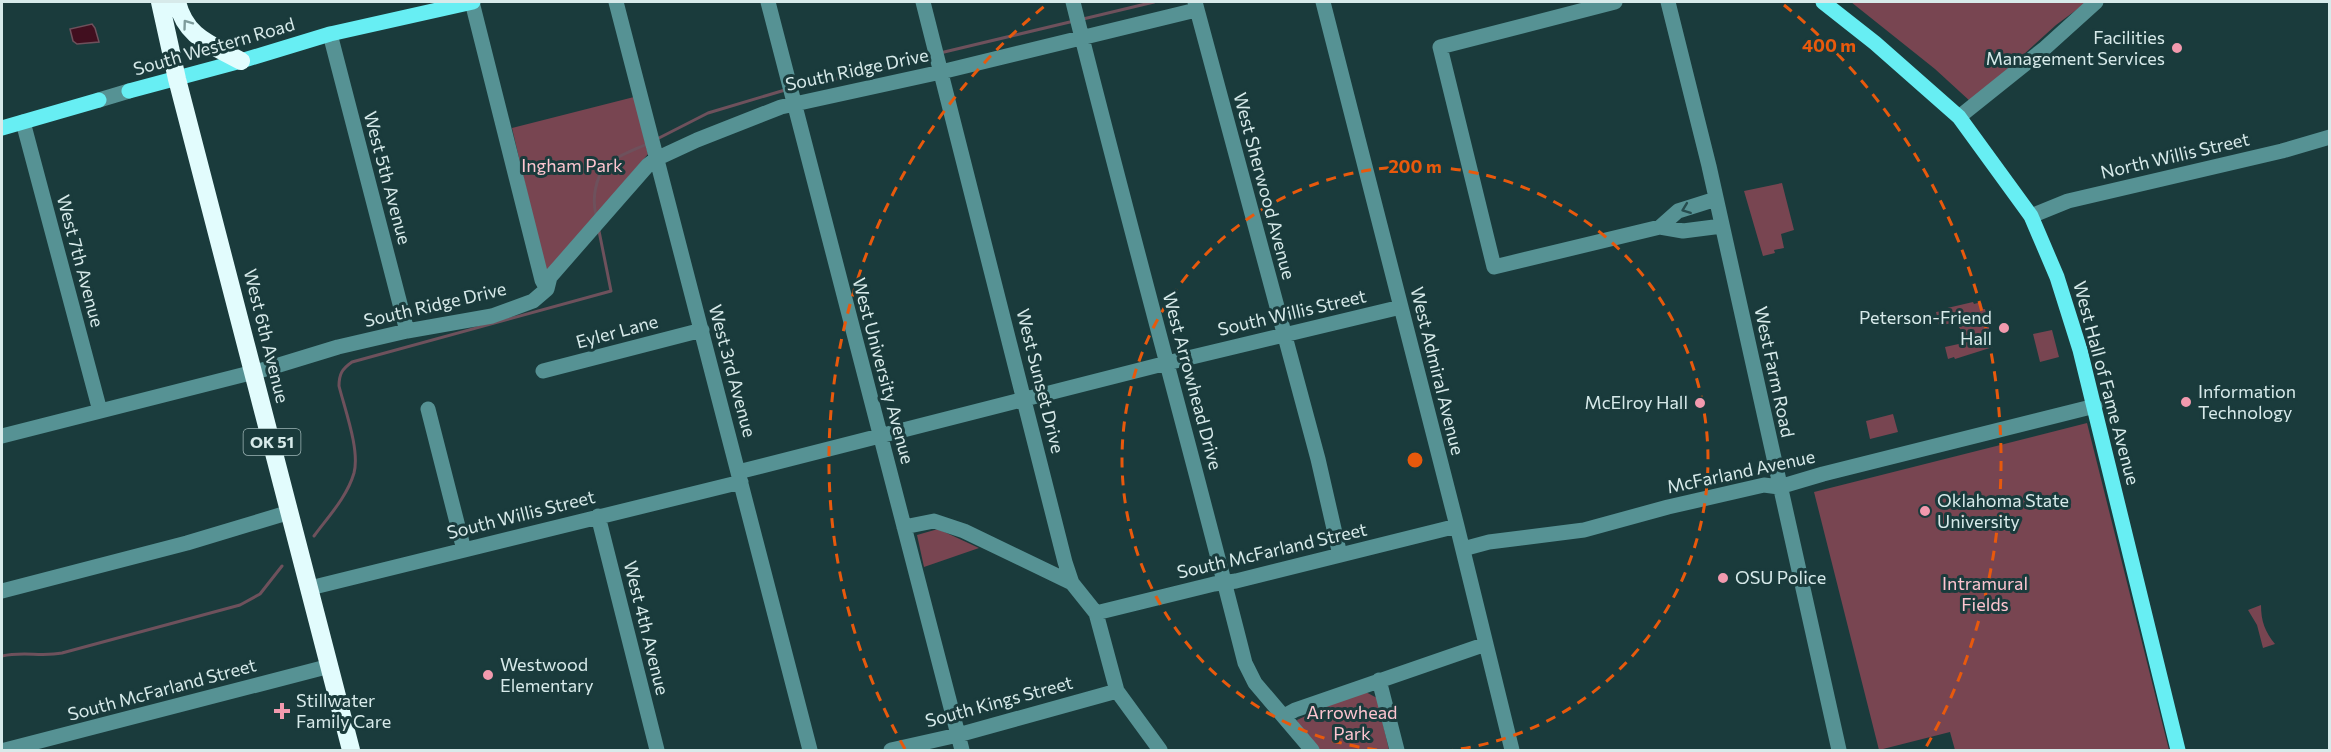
<svg xmlns="http://www.w3.org/2000/svg" width="2331" height="752" font-family="Commissioner,sans-serif">
<style>
.green{fill:#784551}
.water{fill:#410f1f;stroke:#6e515c;stroke-width:1.5}
.lines{fill:none;stroke-linecap:round;stroke-linejoin:round}
.stream{stroke:#6e515c;stroke-width:3}
.minor{stroke:#569294;stroke-width:15}
.major{stroke:#67eef3;stroke-width:15}
.highway{stroke:#e2fcfd;stroke-width:18}
.oneway{stroke:#7e9c9c}
.oneway2{stroke:#264c4e}
.ring{fill:none;stroke:#e8590c;stroke-width:3;stroke-dasharray:10 8}
.poi-dot{fill:#f29aae;stroke:#1a3b3c;stroke-width:2}
.labels{text-anchor:middle;stroke-width:6;stroke-linejoin:round;paint-order:stroke}
.shield{fill:#1a3b3c;stroke:#9eb6b6;stroke-width:1.5}
.shield-label{font-size:16px;font-weight:bold;fill:#d7eaea}
.poi-label{font-size:18px;fill:#d7eaea;stroke:#1a3b3c;text-anchor:start}
.street-label{font-size:18px;fill:#d7eaea;stroke:#1a3b3c}
.park-label{font-size:18px;fill:#fdc5d0;stroke:#1a3b3c}
.centre{fill:#e8590c;stroke:#1a3b3c;stroke-width:3}
.ring-label{font-size:18px;text-anchor:middle;font-weight:bold;fill:#e8590c;stroke:#1a3b3c;stroke-width:6;stroke-linejoin:round;paint-order:stroke}
</style>
<rect width="100%" height="100%" fill="#1a3b3c"/>
<path class="green" d="M1851,2H2087L2056,25L1971,102L1935,69Z
M634,97L648,154L546,274L512,128Z
M1782,183L1794,230L1781,234L1784,248L1774,250L1775,253L1763,256L1744,191Z
M1973,302L1974,304L1981,302L1983,309H1985L1993,347L1955,359L1954,357L1948,359L1945,347L1963,343V333L1956,323L1939,325L1936,312L1942,311L1943,309Z
M2052,330L2059,357L2040,362L2033,334Z
M1893,414L1898,432L1870,439L1866,421Z
M2087,423L2169,750H1955L1950,732L1879,750L1814,492Z
M938,529L979,548L924,567L917,535Z
M2261,605C2261,621 2265,632 2275,644L2263,648L2257,625L2248,610Z
M1362,690L1377,698L1389,750H1318L1300,729L1297,720Z"/>
<path class="water" d="M92,24L95,28L99,42L77,44L73,41L70,29Z"/>
<g class="lines">
<path class="stream" d="M1083,19L1154,2
M940,53L1074,21
M795,89L931,56
M657,139L708,113L785,90
M596,215C592,199 595,179 606,165C612,158 639,148 649,143
M314,536C328,517 347,497 354,473C360,450 345,410 339,386C339,374 342,369 352,362L611,291L599,231
M2,656C23,651 41,657 62,653L240,605L260,594L282,566"/>
<path class="minor" d="M472,2L542,280L547,289
M616,2L810,750
M768,2L962,750
M923,2L1065,562L1072,583L1096,613L1117,691L1160,750
M1073,2C1128,222 1189,442 1245,663L1255,683L1312,750
M1195,2L1318,459L1340,555
M1323,2L1457,526L1512,750
M1615,2L1440,47L1494,267L1660,227L1683,231L1722,226
M1668,2L1709,166L1839,750
M330,34L407,331
M99,100L129,91
M1959,117L2045,48L2096,2
M23,122L100,411
M2031,216L2068,201L2282,151L2330,137
M1660,227L1678,211L1716,199
M543,371L702,330
M428,409L464,550
M2,436L266,369L338,347L407,331L492,316L533,301L547,289L550,277L648,165L656,159L697,140L781,107L941,72L1196,10
M738,472L1167,363L1401,307
M598,516L657,750
M904,527L934,521L964,531L1072,583
M1463,549L1489,542L1584,530L1668,507L1764,485L1779,487L1823,474L2095,406
M310,588L741,482
M2,591L187,543L290,512
M1096,613L1214,584L1236,581L1457,526
M1379,680L1397,750
M1284,716L1295,710L1486,644
M5,750L330,666
M891,750L958,735L1117,691"/>
<path class="major" d="M1823,2L1875,43L1959,117L2031,216L2057,277L2080,350L2178,750
M129,91L241,61L330,34L473,2
M2,128L99,100"/>
<path class="highway" d="M160,2L177,79L351,750
M177,2C186,38 211,44 241,61"/>
</g>
<defs><path id="oneway-chevron" d="M-2-3.5L2.5 0L-2 3.5" fill="none" stroke-width="1.6" stroke-linecap="round" stroke-linejoin="round" transform="scale(1.5)"/></defs>
<use class="oneway" href="#oneway-chevron" transform="translate(187 24) rotate(-126)"/>
<use class="oneway2" href="#oneway-chevron" transform="translate(1686 209) rotate(159)"/>
<g class="ring">
<path d="M1377 750A293 293 0 1 1 1453 750"/>
<path d="M905 749A586 586 0 0 1 1046 5M1784 5A586 586 0 0 1 1925 749"/>
</g>
<g class="poi-dot">
<circle cx="2177" cy="48" r="6"/>
<circle cx="2004" cy="328" r="6"/>
<circle cx="2186" cy="402" r="6"/>
<circle cx="1700" cy="403" r="6"/>
<circle cx="1925" cy="511" r="6"/>
<circle cx="1723" cy="578" r="6"/>
<circle cx="488" cy="675" r="6"/>
<path d="M279 702h6v6h6v6h-6v6h-6v-6h-6v-6h6z"/>
</g>
<g class="labels">
<rect class="shield" x="243.5" y="429" width="57" height="26" rx="4.5"/>
<g class="shield-label">
<text x="272" y="448">OK 51</text>
</g>
<g class="poi-label">
<text x="2165" y="44" text-anchor="end">Facilities<tspan x="2165" dy="21">Management Services</tspan></text>
<text x="1992" y="324" text-anchor="end">Peterson-Friend<tspan x="1992" dy="21">Hall</tspan></text>
<text x="2198" y="398">Information<tspan x="2198" dy="21">Technology</tspan></text>
<text x="1688" y="409" text-anchor="end">McElroy Hall</text>
<text x="1937" y="507">Oklahoma State<tspan x="1937" dy="21">University</tspan></text>
<text x="1735" y="584">OSU Police</text>
<text x="500" y="671">Westwood<tspan x="500" dy="21">Elementary</tspan></text>
<text x="296" y="707">Stillwater<tspan x="296" dy="21">Family Care</tspan></text>
</g>
<g class="street-label">
<text transform="translate(214 47) rotate(-16)" y="6">South Western Road</text>
<text transform="translate(857 70) rotate(-12)" y="6">South Ridge Drive</text>
<text transform="translate(2175 156) rotate(-13)" y="6">North Willis Street</text>
<text transform="translate(387 178) rotate(75)" y="6">West 5th Avenue</text>
<text transform="translate(1264 186) rotate(75)" y="6">West Sherwood Avenue</text>
<text transform="translate(80 261) rotate(75)" y="6">West 7th Avenue</text>
<text transform="translate(435 305) rotate(-13)" y="6">South Ridge Drive</text>
<text transform="translate(1292 313) rotate(-13)" y="6">South Willis Street</text>
<text transform="translate(617 332) rotate(-15)" y="6">Eyler Lane</text>
<text transform="translate(266 336) rotate(76)" y="6">West 6th Avenue</text>
<text transform="translate(732 371) rotate(75)" y="6">West 3rd Avenue</text>
<text transform="translate(883 371) rotate(75)" y="6">West University Avenue</text>
<text transform="translate(1437 371) rotate(76)" y="6">West Admiral Avenue</text>
<text transform="translate(1774 372) rotate(78)" y="6">West Farm Road</text>
<text transform="translate(1040 381) rotate(76)" y="6">West Sunset Drive</text>
<text transform="translate(1192 381) rotate(75)" y="6">West Arrowhead Drive</text>
<text transform="translate(2106 383) rotate(75)" y="6">West Hall of Fame Avenue</text>
<text transform="translate(1741 472) rotate(-12)" y="6">McFarland Avenue</text>
<text transform="translate(521 515) rotate(-14)" y="6">South Willis Street</text>
<text transform="translate(1272 551) rotate(-13)" y="6">South McFarland Street</text>
<text transform="translate(646 628) rotate(76)" y="6">West 4th Avenue</text>
<text transform="translate(162 690) rotate(-15)" y="6">South McFarland Street</text>
<text transform="translate(999 702) rotate(-15)" y="6">South Kings Street</text>
</g>
<g class="park-label">
<text x="572" y="172">Ingham Park</text>
<text x="1985" y="590">Intramural<tspan x="1985" dy="21">Fields</tspan></text>
<text x="1352" y="719">Arrowhead<tspan x="1352" dy="21">Park</tspan></text>
</g>
</g>
<circle cx="1415" cy="460" r="9" class="centre"/>
<g class="ring-label">
<text x="1829" y="52">400 m</text>
<text x="1415" y="173">200 m</text>
</g>
<rect width="2331" height="752" fill="none" stroke="#d7eaea" stroke-width="6"/>
</svg>
